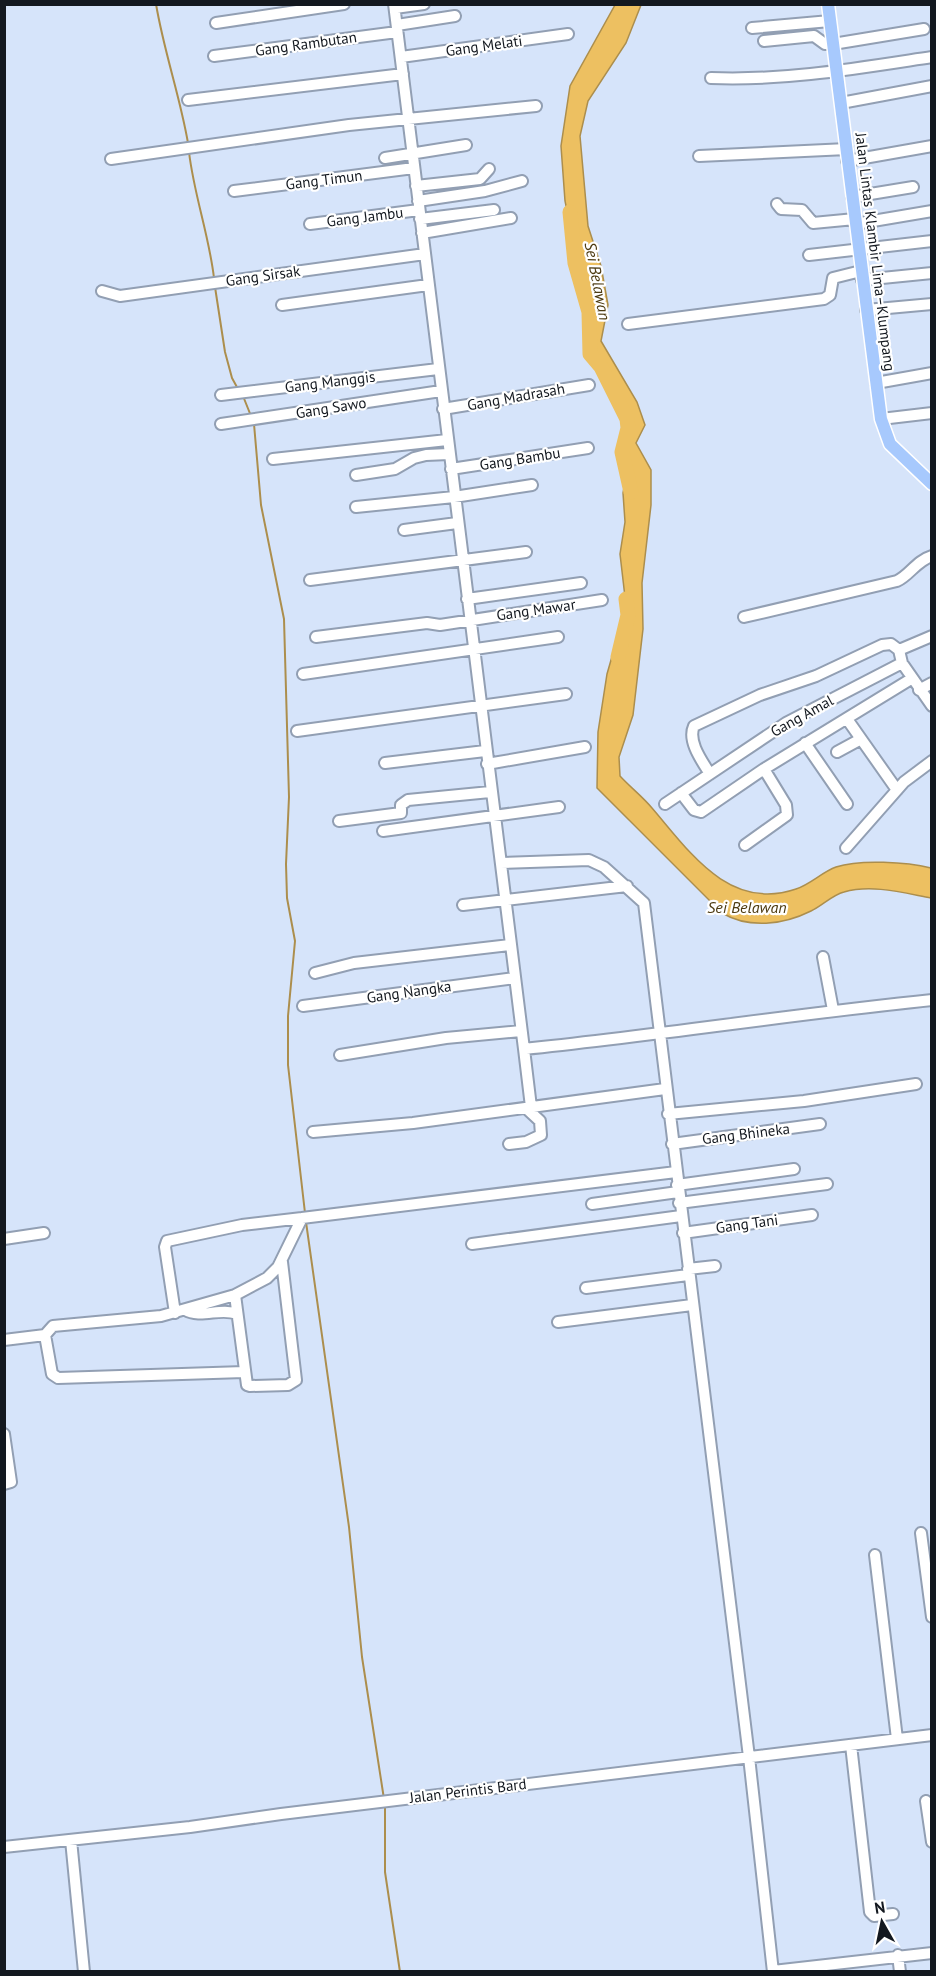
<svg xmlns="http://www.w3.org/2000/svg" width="936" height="1976" font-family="'PT Sans',sans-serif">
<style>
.water{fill:#edc061;stroke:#ac8e4d;stroke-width:1.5}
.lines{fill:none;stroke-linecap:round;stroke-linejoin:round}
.stream{stroke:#ac8e4d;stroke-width:2}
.river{stroke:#edc061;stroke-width:15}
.minor-casing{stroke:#929fb3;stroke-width:14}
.major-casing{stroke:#fff;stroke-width:15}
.minor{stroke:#fff;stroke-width:10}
.major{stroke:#a7c9fd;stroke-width:12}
.labels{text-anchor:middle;stroke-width:4.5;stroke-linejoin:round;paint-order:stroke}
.street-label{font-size:15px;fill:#13181f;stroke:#fff}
.water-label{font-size:16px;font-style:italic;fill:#4d3b12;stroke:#fff}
</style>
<rect width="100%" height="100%" fill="#d6e4fa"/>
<path class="water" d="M615,5H641L626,43L588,101L580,136L588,226L601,266L608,305L601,341L637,402L645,425L636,443L651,470V505L642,583L643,629L633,715L619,757L620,776C630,787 642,796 652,808C689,851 729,912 796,889C811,884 822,872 836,867C860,859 907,862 931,868V898C904,893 872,884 844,892C832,895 822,906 811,911C783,925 749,929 722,913L597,788L598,732L607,674L613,653L625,634L628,623L620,554L625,522L623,493L627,472L626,448L630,418L622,409L620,394L598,362L591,344L585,300L565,201L561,146L570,86Z"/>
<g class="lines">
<path class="stream" d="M156,4C164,52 180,96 188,143
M189,152C194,195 209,235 214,278
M215,287L225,352L232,378L238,389
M243,396L251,416
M254,424L261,505L284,619L289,797L286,864L287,898L295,941L288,1016V1065L305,1213
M306,1222L349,1527L362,1657L384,1799
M385,1805V1872L400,1972"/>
<path class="river" d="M570,212L575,263L589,312L590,354L601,367L627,419L628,428L622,452L631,492
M618,657L628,615L626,599"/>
<g class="minor-casing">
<path id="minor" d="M394,4L524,1049C660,1035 795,1014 932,1000
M395,8L424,4
M216,23L344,4
M397,25L455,16
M752,28L830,21
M764,41L814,36L825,44H833L924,29
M214,56L397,32
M401,57L568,34
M711,78C785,81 859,68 932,57
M188,100L403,74
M841,103L932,86
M699,156L847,149
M385,158L466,145
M111,159L349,125L536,106
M847,161L932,146
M416,186L480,179L489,169
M234,191L414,168
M852,197L913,187
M418,201L485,191L522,181
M777,204L781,209L802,210L813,223L855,219
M420,219L494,210
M310,224L419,210
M855,224L932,211
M422,233L511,218
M809,255L932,241
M862,280L932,273
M102,291L120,296L425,254
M282,305L428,285
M866,310L932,304
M628,324L824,299L830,295L833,278L861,271
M876,383L932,373
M221,395L438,369
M443,409L589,385
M881,419L932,413
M221,424L441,391
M273,459L447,440
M451,469L588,448
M356,475L395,469L414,458L426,455L449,454
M356,507L454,497L532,485
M404,530L457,523
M310,580L526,552
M467,599L581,583
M744,617L897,581C910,575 916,561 932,556
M316,637L427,623L440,625L602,600
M902,663L932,706
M303,674L558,637
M919,690L932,683
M847,719L897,790
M297,731L566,694
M805,743L847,804
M837,752L861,739
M385,763L485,751
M487,764L585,747
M710,774C702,761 687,741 694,726L760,695L816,676L882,645L891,644L899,650
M681,793L694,810L701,812L764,769L911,679
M665,804L786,723L902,663L899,650L932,636
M339,821L401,813V805L408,800L490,792
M383,831L559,807
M745,845L787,815L786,805L764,769
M846,848L904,782L932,761
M501,863L589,860L604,867L644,903L749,1757L773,1972
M463,905L627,886
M823,957L833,1010
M315,973L354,963L510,945
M303,1006L515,978
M524,1049L531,1107
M340,1055L446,1038L521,1031
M668,1114L804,1101L916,1084
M313,1132L413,1123L665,1089
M509,1144L526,1142L541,1135L540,1121L526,1108
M672,1144L820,1124
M677,1185L794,1169
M679,1203L827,1184
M592,1204L678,1192
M683,1233L812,1215
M4,1239L44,1233
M472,1244L681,1216
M282,1262L296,1380L288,1385L250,1386L247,1385L235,1295L267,1278L278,1267L302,1218L676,1172
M688,1269L715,1266
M586,1288L688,1275
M235,1295L161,1316L53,1326L45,1335L52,1374L58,1378L244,1372
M185,1310C201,1319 221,1307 237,1314
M175,1313L165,1247L167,1241L242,1225L302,1218
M558,1322L692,1305
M4,1340L45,1335
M4,1434L11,1482L4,1484
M921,1533L932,1617
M875,1555L897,1739
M851,1745L870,1912L874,1916L893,1914
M926,1801L932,1842
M71,1840L84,1972
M4,1847L190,1827L281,1814L932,1735
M898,1955L900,1972
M773,1971L932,1953"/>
</g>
<g class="major-casing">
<path id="major" d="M828,4L881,419L890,444L932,484"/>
</g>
<use href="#minor" class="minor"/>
<use href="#major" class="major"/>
</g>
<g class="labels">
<g class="street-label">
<text transform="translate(306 44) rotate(-8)" y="5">Gang Rambutan</text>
<text transform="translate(484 46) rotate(-8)" y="5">Gang Melati</text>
<text transform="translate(324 180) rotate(-7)" y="5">Gang Timun</text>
<text transform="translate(365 217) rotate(-7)" y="5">Gang Jambu</text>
<text transform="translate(875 252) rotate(83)" y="5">Jalan Lintas Klambir Lima–Klumpang</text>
<text transform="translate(263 276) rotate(-8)" y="5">Gang Sirsak</text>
<text transform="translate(330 382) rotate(-7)" y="5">Gang Manggis</text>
<text transform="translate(516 397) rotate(-10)" y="5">Gang Madrasah</text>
<text transform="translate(331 408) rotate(-9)" y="5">Gang Sawo</text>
<text transform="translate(520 459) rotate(-9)" y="5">Gang Bambu</text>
<text transform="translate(536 610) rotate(-8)" y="5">Gang Mawar</text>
<text transform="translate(802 716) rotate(-29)" y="5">Gang Amal</text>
<text transform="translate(409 992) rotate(-8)" y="5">Gang Nangka</text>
<text transform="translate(746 1134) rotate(-7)" y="5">Gang Bhineka</text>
<text transform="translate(747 1224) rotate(-8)" y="5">Gang Tani</text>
<text transform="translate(468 1791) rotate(-7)" y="5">Jalan Perintis Bard</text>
</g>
<g class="water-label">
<text transform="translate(598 281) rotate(79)" y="6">Sei Belawan</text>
<text x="747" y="913">Sei Belawan</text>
</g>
</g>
<rect width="936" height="1976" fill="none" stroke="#13181f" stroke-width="12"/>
<g transform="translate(882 1922) rotate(351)" stroke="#ffffff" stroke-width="4.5" paint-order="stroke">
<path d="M0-4.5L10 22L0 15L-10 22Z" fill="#13181f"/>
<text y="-9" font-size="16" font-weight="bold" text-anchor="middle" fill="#13181f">N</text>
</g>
</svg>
